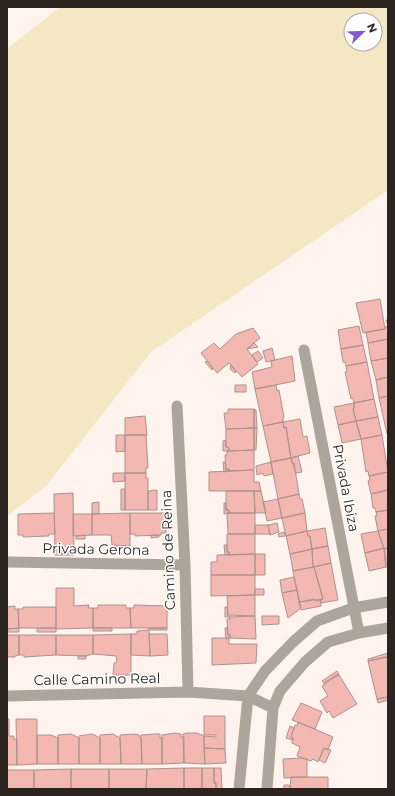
<svg xmlns="http://www.w3.org/2000/svg" width="395" height="796" font-family="Montserrat,sans-serif">
<style>
.green{fill:#f4e7c3;fill-rule:evenodd}
.building{fill:#f3b8b2;stroke:#ae918e}
.lines{fill:none;stroke-linecap:round;stroke-linejoin:round}
.minor{stroke:#ada59c;stroke-width:11}
.labels{text-anchor:middle;stroke-width:3;stroke-linejoin:round;paint-order:stroke}
.street-label{font-size:14px;fill:#2e241f;stroke:#fff}
</style>
<rect width="100%" height="100%" fill="#fef3ed"/>
<path class="green" d="M60,7H388V190L151,352L46,486L7,516V49ZM351,20H375V44H351Z"/>
<path class="building" d="M380,299L385,329L363,333L356,303Z
M386,320H388V339L368,343L366,332L385,329V327L388,326Z
M359,326L363,345L341,349L338,330Z
M253,328L260,338L247,349L258,364L242,377L229,363L217,373L201,353L214,343L220,349L236,334Z
M388,339V358L371,361L368,343Z
M254,343L258,347L247,349Z
M363,345L367,362L346,366L345,362H343L341,349Z
M272,348L275,360L266,362L263,351Z
M258,351L263,358L257,362L252,355Z
M292,356L295,381L255,389L252,372L272,367L271,361Z
M388,358V377L376,380L371,361Z
M207,361L213,368L212,370L205,362Z
M367,362L374,399L354,403L353,398L351,399L345,372H347L346,366Z
M231,365L236,372L235,373L230,369Z
M388,377V396L379,398L376,380Z
M235,385H246V392H235Z
M276,385L277,391L279,390L284,417L283,418V422L263,426L255,389Z
M388,396V433L387,434L379,398Z
M374,399L378,417L356,421L353,408H354V403Z
M354,403V408H353L356,421L338,425L334,407Z
M228,409H254V428L226,429L224,413H228Z
M254,409L256,410L257,428H254Z
M145,416L147,435H125V418Z
M378,417L382,435L361,439L356,421Z
M300,419L303,437L307,436L310,453L291,458L286,427L284,428L283,422Z
M356,421L361,439L342,443L338,425Z
M283,422L284,428L286,427L291,458L271,462L263,426Z
M254,428V450L229,451V448L226,447V429Z
M254,428H257L256,450H254Z
M116,435H125V451L116,452Z
M125,435H146L148,468H146V473H125Z
M382,435L388,472L369,476L368,471L366,472L361,439Z
M225,440L226,447L229,448V451H223V441Z
M254,450V470L229,471V469L226,470L225,455H227V451Z
M298,456L302,472L296,473L291,458Z
M291,458L292,463H294L299,494L278,499L271,462Z
M223,462H225L226,470L229,469V471L224,472Z
M271,462L273,474L264,476L263,473L257,475L256,466Z
M254,470V482H259L261,491H209V472Z
M388,472V490L371,494L368,481L370,480L369,476Z
M113,473H125V481L113,482Z
M125,473H146V478H148V510H125Z
M121,489H125V510H121Z
M157,490V510H148V491Z
M388,490V510L376,512L375,508H373L371,494Z
M226,491H254L255,513H229V510H226Z
M254,491H261L266,513H255Z
M73,493L74,553H61V555H55L54,494Z
M299,494L300,499H302L305,513L282,518L278,499Z
M278,499L282,518L267,521L263,502Z
M99,502V514H92V503Z
M224,503H226V510H229V513L224,514Z
M388,510V529L378,531L375,516H377L376,512Z
M54,513L55,534H49V536L23,537V535H18V514Z
M130,513V546L112,545L111,535H92V514Z
M130,513H166V533H161V535L135,536V534H130Z
M227,513H255V534H228Z
M305,513L307,531L286,536L282,518Z
M73,514H92V535L73,536Z
M277,523L279,532L270,535L268,525Z
M255,525H268L270,534H255Z
M325,528L328,546L312,549L310,536H308L307,531Z
M388,529V548L384,549L378,531Z
M307,531L308,536H310L312,549L290,554L286,536Z
M378,531L384,548L365,553L361,534Z
M284,532L285,536L279,537L278,534Z
M227,534H255V554L229,555V552H227Z
M85,535V539H76V536Z
M151,535H159V537L151,538Z
M224,545H227V552H229V555H225Z
M116,546H126V548H116Z
M328,546L331,563L313,567L312,549Z
M384,548L386,567L369,571L365,553Z
M388,548V567H386L384,549Z
M312,549L313,567L293,571L290,554Z
M61,553H74V555H61Z
M255,554V575H211V562H217V555Z
M255,554H265V575H255Z
M331,563L338,600L321,603V600L323,599L314,567Z
M314,567L323,599L299,602L293,571Z
M211,575H255V595L211,596Z
M294,577L297,590L282,593L280,580Z
M56,588H74V606L89,605L88,608H93V628L56,629Z
M255,589H264V595H255Z
M297,590L301,608L288,618L282,593Z
M255,595V616L228,615L227,596Z
M315,599V601L321,600V606L301,610L299,602Z
M98,605H126V608H130L131,628H93V608H98Z
M134,605L167,606V628H131L130,608H134Z
M15,606V609H18L19,628L7,629V607Z
M23,607H56V628H19L18,609H23Z
M225,607H227L228,615L230,617H225Z
M255,616L256,639L230,638V635H228L227,619H230V617Z
M262,616H279V624L262,625Z
M19,628V632H7V629Z
M37,628H56V632H37Z
M93,628H112V631H93Z
M149,628H167V630H149Z
M225,628H227L228,635H230V638L226,639Z
M149,630L150,656L131,655V634H137V631Z
M131,634V675H113L114,663L117,662L116,656L93,654V635Z
M149,634H167L168,655L150,656Z
M7,635H19V655L15,656V657H7Z
M19,635H56V655L24,657V655H19Z
M56,635H93V654L86,656L56,655Z
M212,638H229V644H257L256,663L212,665Z
M388,653V657L368,661V659Z
M78,656H86V659H78Z
M385,657H388V697L377,699L368,661Z
M337,671L339,675L325,682V684L322,681Z
M336,675H339L357,704L333,718L329,711L327,713L320,701L328,696L322,686Z
M388,697V700L378,703L377,699Z
M301,703L322,712L315,729L292,720Z
M204,716H225V749L204,748V736L216,737V735H204Z
M7,719H9V736H14L13,739H17V765H7Z
M16,719H37V764L17,765Z
M298,722L333,737L328,750L324,748L318,762L313,759L311,761L297,756L300,747L292,743L293,738L291,737L295,725L297,726Z
M290,726L294,728L291,737L293,738V740L286,738Z
M175,733L181,734V737H184V763L162,764V735Z
M187,733H197L204,736L205,764L184,763L183,734Z
M71,734L79,738V764H58V735Z
M92,734L100,738V764H79V736Z
M113,734L120,738L121,764H100V735Z
M134,734L139,735L140,738H141L142,764H121L120,735Z
M155,734H160V738H162V764H142L141,735Z
M37,735H51L58,738V764H37Z
M204,748L225,749L226,763L205,764Z
M324,748L331,750L325,763L319,760Z
M302,758L307,759V777L284,778L283,759Z
M184,768V789H146L147,769Z
M184,768H202V789H184Z
M202,768H214V783H216V789H202Z
M214,768H221L222,789H216V783H214Z
M71,769V789H34V770Z
M71,769H109V789H71Z
M109,769H147L146,789H109Z
M7,770H34V789H7Z
M291,777H328V789H290Z
M284,785H289L290,789H284Z"/>
<g class="lines">
<path class="minor" d="M304,350L359,633
M177,406L185,565L188,692
M7,562L185,565
M7,696L188,692L248,696L273,708
M239,789L248,696L265,671L293,642L317,621L353,608L388,602
M267,789L273,708L280,691L305,662L328,642L359,633L388,628"/>
</g>
<g class="labels">
<g class="street-label">
<text transform="translate(346 488) rotate(79)" y="5">Privada Ibiza</text>
<text transform="translate(96 549) rotate(1)" y="5">Privada Gerona</text>
<text transform="translate(168 550) rotate(-92)" y="5">Camino de Reina</text>
<text transform="translate(97 679) rotate(-1)" y="5">Calle Camino Real</text>
</g>
</g>
<rect width="395" height="796" fill="none" stroke="#2e241f" stroke-width="16"/>
<g transform="translate(363 32) rotate(67)"><circle r="19" fill="#ffffff" stroke="#aba7a5"/>
<path d="M0-3L7 15L0 10L-7 15Z" fill="#8557d0"/>
<text y="-6" font-size="11" font-weight="bold" text-anchor="middle" fill="#2e241f">N</text>
</g>
</svg>
